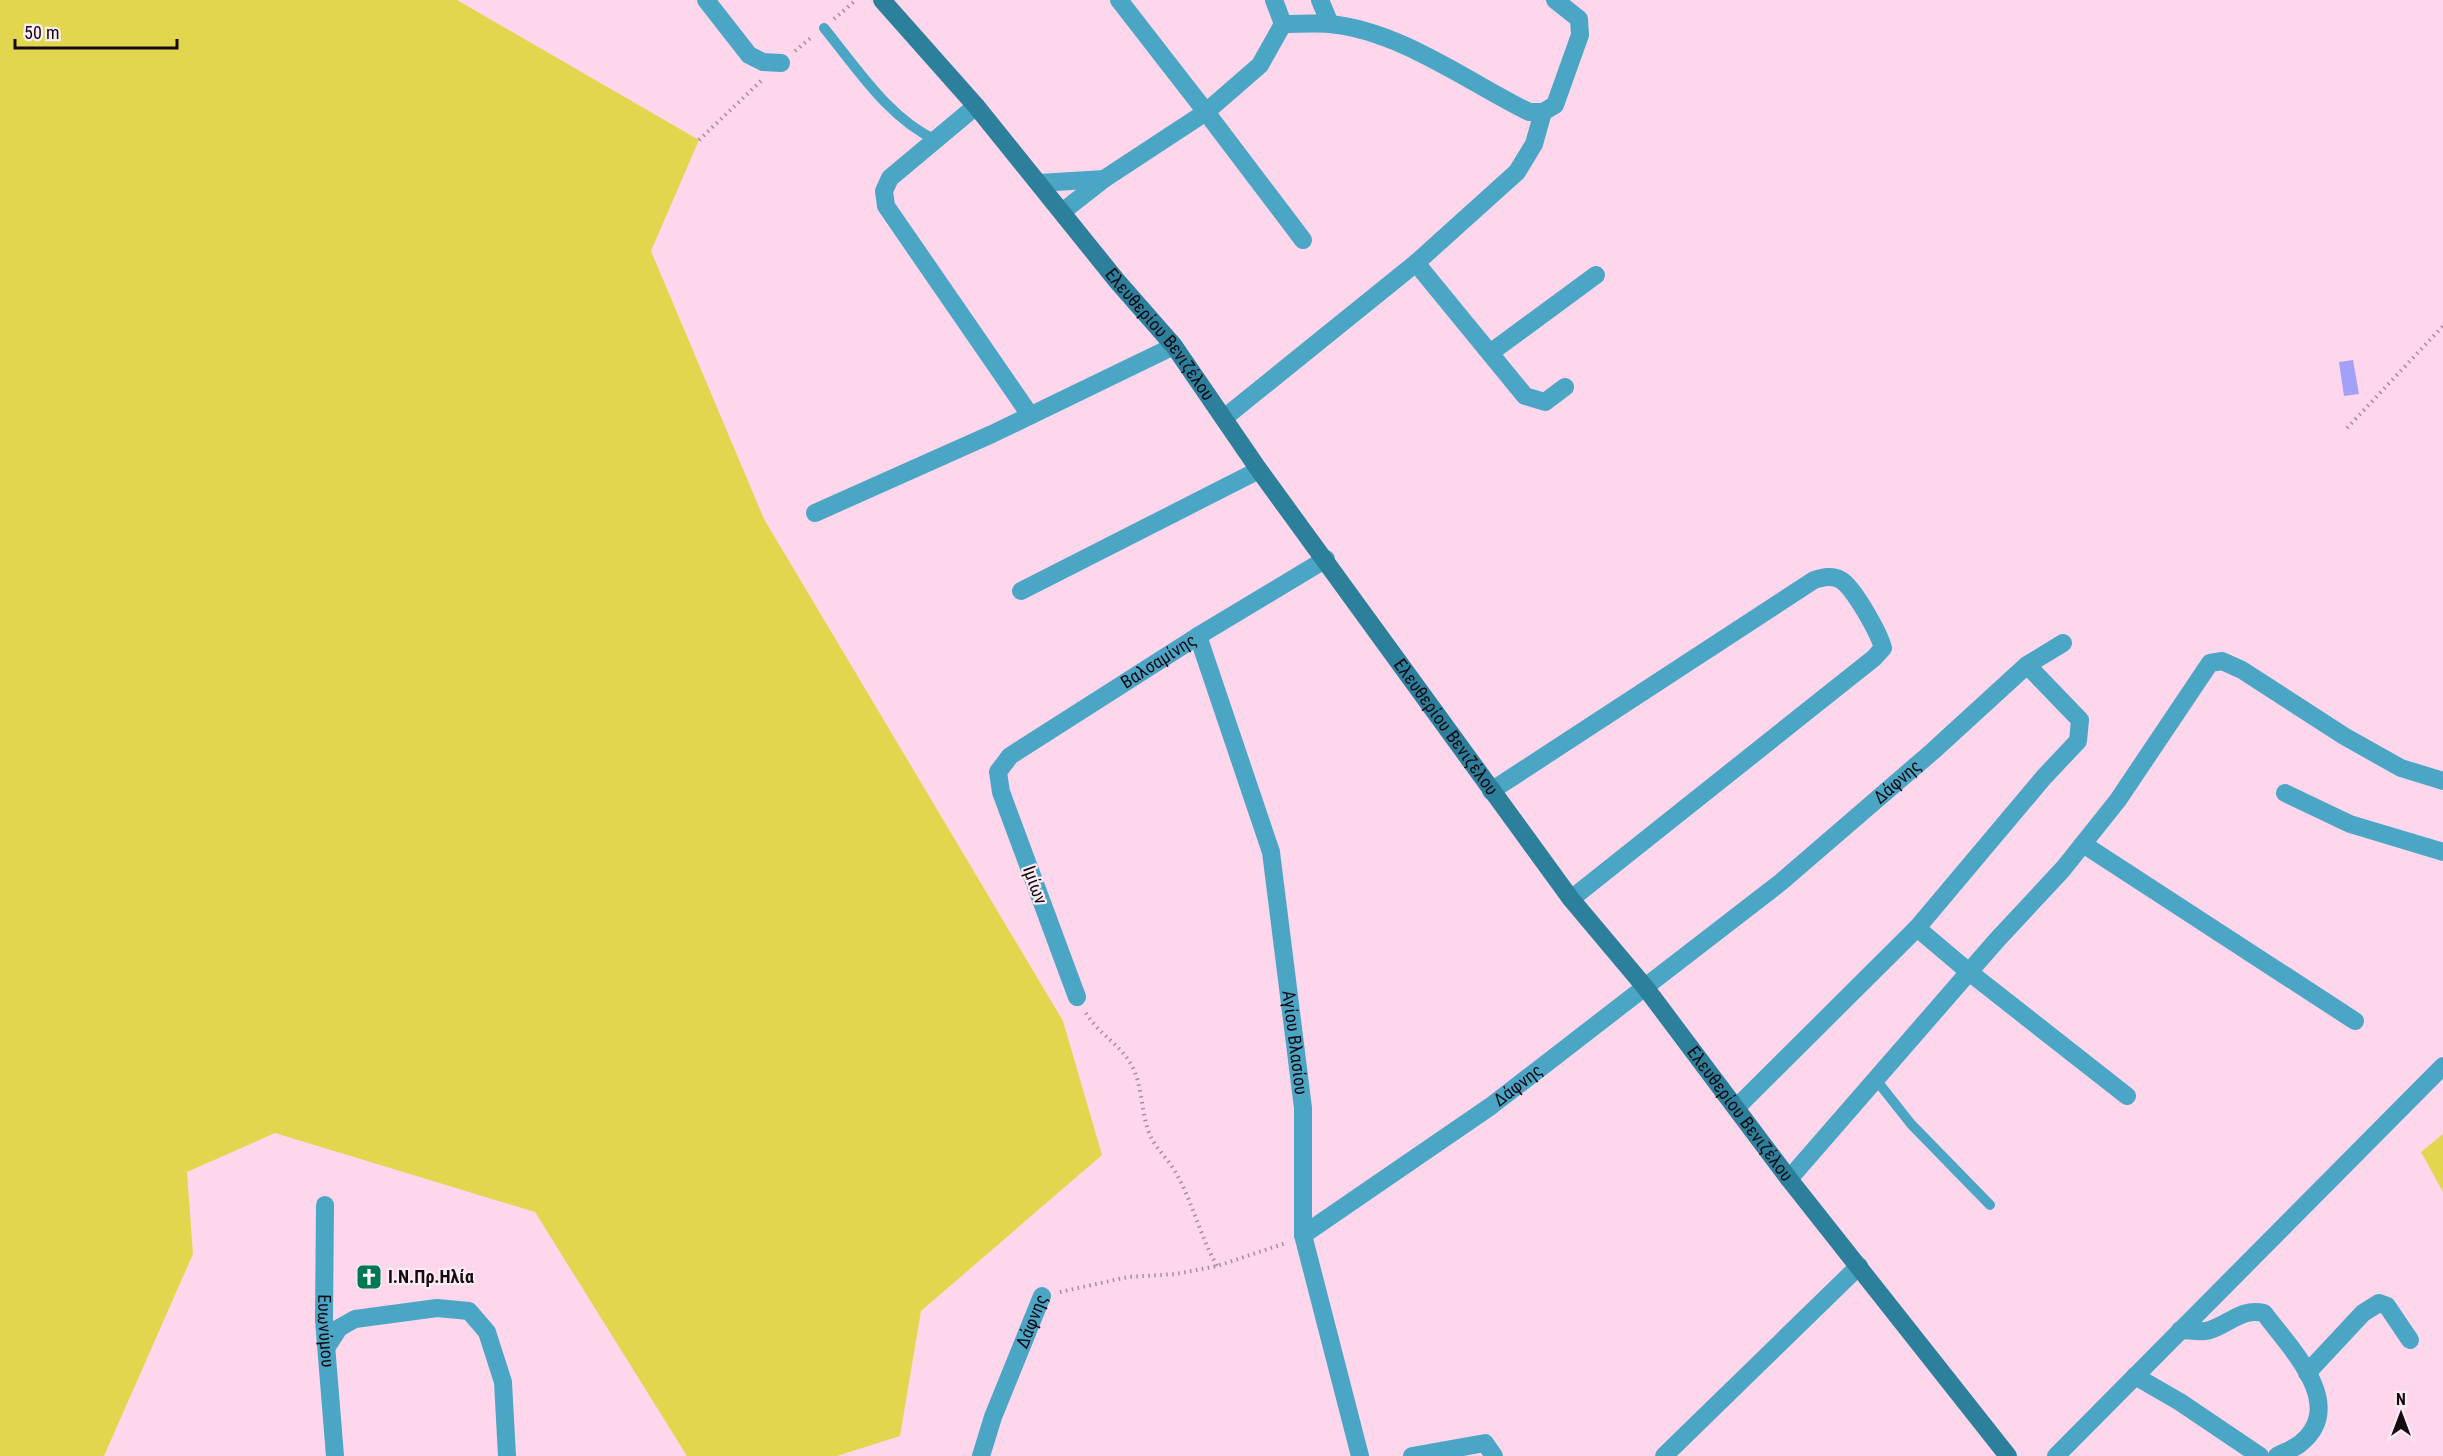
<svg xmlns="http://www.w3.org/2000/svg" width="2443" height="1456" font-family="'Roboto Condensed',sans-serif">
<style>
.green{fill:#e2d64f}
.water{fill:#a2a0f7}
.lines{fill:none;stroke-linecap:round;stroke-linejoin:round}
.path{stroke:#aa8c9d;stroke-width:4;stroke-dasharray:1.5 4.5;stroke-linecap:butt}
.lane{stroke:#4ba6c5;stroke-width:10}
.street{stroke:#4ba6c5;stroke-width:18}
.secondary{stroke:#2d809b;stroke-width:18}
.labels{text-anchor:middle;stroke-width:4.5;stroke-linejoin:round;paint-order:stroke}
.street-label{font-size:18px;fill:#160911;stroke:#fcecf4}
.poi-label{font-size:18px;font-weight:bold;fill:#160911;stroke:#fcecf4;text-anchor:start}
</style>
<rect width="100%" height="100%" fill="#fed7ec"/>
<path class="green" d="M0,0H457L699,140L651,251L764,519L1063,1021L1102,1155L921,1311L900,1436L837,1456H687L535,1212L275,1133L187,1172L193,1254L104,1456H0Z
M2443,1134V1192L2421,1152Z"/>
<path class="water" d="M2353,360L2359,394L2344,396L2339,362Z"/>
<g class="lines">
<path class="path" d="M834,19L856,0
M795,51L812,37
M699,140L762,80
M2347,428L2443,326
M1086,1013C1099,1035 1122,1045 1133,1068C1143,1089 1141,1114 1150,1135C1156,1149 1169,1160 1176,1173C1193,1203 1200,1236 1217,1266
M1060,1292L1128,1277L1176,1274L1217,1266L1286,1243"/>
<path class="lane" d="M824,28C856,67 889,119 936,140
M1877,1081L1911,1124L1990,1205"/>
<g class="street">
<path d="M706,0L749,55L763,62L781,63"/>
<path d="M1119,0L1206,112L1260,65L1283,24L1274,0"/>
<path d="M1320,0L1330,24"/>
<path d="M1283,24C1298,24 1314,23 1329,24C1399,30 1468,82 1529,112H1543L1555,105L1580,35L1579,19L1555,0"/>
<path d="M976,106L890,178L884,191L886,206L1030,415"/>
<path d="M1039,183L1104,179"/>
<path d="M1062,212L1104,179L1206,112L1303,240"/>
<path d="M1416,263L1525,396L1545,402L1565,387"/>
<path d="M1490,353L1596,275"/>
<path d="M1224,418L1416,263L1517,172L1534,144L1543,112"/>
<path d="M815,513L992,434L1174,346"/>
<path d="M1021,591L1259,470"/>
<path id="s1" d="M1198,636L1271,852L1303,1108V1235L1360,1456"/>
<path d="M1491,791L1814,580C1824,577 1832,575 1841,580C1854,588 1879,633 1883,648L1874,658L1571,899"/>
<path d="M2285,793L2350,824L2443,852"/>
<path d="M2083,844L2355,1021"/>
<path d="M1917,928L1969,972L2127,1096"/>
<path id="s2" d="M1077,997L1001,792L998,772L1010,756L1198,636L1326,559"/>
<path d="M1736,1108L1917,928L2044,777L2078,741L2080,720L2027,665"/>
<path d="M1789,1179L1996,941L2063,869L2118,800L2210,663L2222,661L2242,670L2344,736L2401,768L2443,781"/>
<path id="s3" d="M325,1205L324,1320L335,1456"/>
<path id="s4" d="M1303,1235L1491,1106L1781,882L1933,751L2027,665L2063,643"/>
<path d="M2180,1330C2189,1330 2202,1333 2210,1330C2231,1323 2241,1308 2264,1313C2289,1347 2348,1404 2301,1443C2294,1449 2284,1452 2277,1456"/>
<path d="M328,1345L339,1328L355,1319L437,1308L469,1311L487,1332L503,1382L507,1456"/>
<path d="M2307,1373L2363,1313L2379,1303L2387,1306L2410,1340"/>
<path d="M2135,1376L2180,1402L2260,1456"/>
<path id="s5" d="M981,1456L993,1417L1042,1296"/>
<path d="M1412,1456L1485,1443L1494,1456"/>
<path d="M1664,1456L1859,1266"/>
<path d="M2056,1456L2443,1066"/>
</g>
<path class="secondary" id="s6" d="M882,0L976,106L1117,281L1174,346L1259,470L1571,899L1645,987L1789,1179L2008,1456"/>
</g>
<defs>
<g id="church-square" transform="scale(1.35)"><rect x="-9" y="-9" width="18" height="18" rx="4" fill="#007753" stroke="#fcecf4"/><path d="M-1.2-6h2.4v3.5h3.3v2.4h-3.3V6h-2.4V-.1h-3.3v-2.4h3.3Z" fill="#fff"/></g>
</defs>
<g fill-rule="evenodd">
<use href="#church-square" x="369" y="1277"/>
</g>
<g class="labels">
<g class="street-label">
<text dy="6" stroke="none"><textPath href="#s6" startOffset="435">Ελευθερίου Βενιζέλου</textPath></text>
<text dy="6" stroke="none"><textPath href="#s2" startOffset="435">Βαλσαμίνης</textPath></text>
<text dy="6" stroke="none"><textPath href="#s6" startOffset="921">Ελευθερίου Βενιζέλου</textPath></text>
<text dy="6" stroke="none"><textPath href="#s4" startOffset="748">Δάφνης</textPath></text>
<text transform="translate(1035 885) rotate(70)" y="6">Ιμίων</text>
<text dy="6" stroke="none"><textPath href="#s1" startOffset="420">Αγίου Βλασίου</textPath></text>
<text dy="6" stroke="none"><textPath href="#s4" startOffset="262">Δάφνης</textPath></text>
<text dy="6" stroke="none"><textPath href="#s6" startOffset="1407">Ελευθερίου Βενιζέλου</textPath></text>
<text dy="6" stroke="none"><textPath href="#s5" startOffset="144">Δάφνης</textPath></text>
<text dy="6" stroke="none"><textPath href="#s3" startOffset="126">Ευωνύμου</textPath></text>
</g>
<g class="poi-label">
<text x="388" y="1283">Ι.Ν.Πρ.Ηλία</text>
</g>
</g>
<g transform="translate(2401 1414)" stroke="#fcecf4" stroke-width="4.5" paint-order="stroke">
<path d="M0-4.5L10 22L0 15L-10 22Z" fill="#160911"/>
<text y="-9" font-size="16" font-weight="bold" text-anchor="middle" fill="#160911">N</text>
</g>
<path d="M15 39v9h162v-9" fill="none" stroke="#160911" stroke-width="3"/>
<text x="24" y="39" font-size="18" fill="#160911" stroke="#fcecf4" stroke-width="4.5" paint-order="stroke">50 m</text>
</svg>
